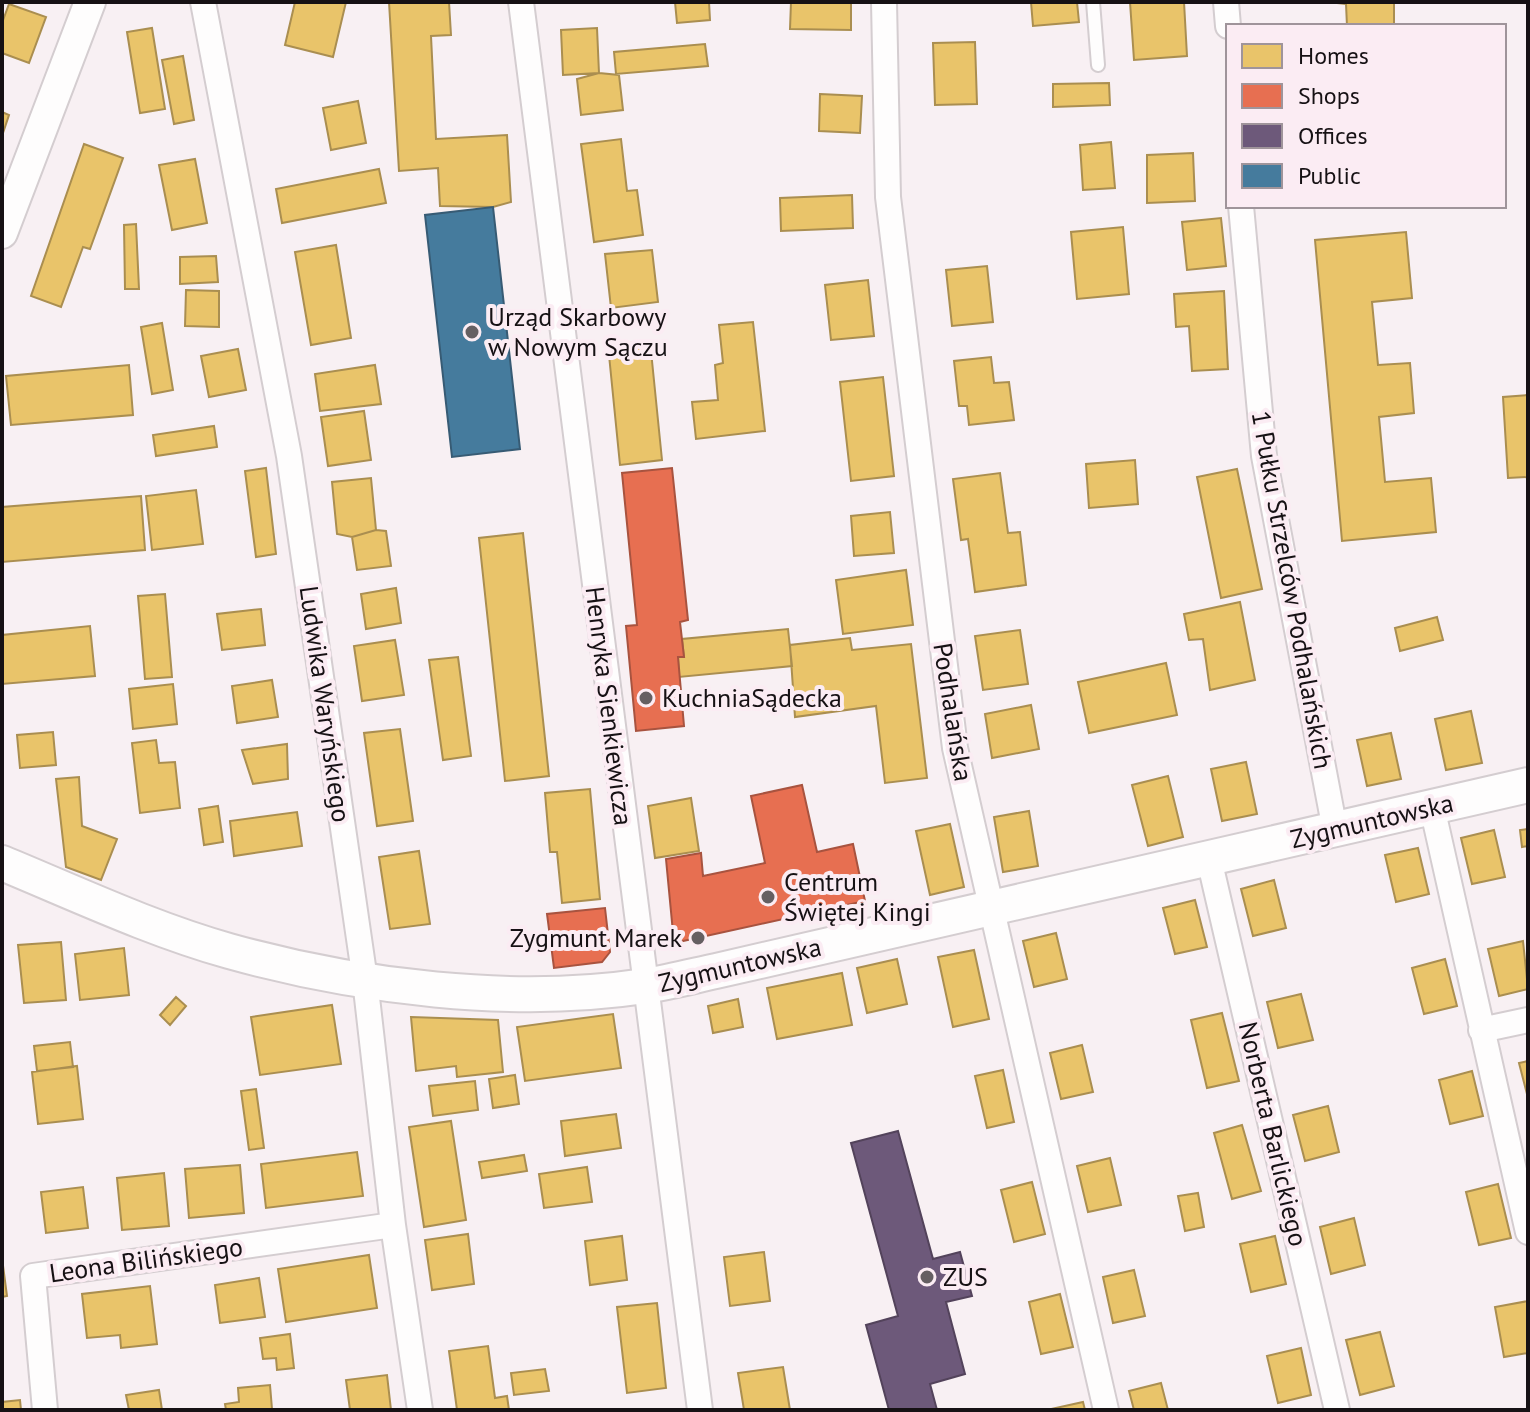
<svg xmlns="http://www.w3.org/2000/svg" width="1530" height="1412" font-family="'PT Sans',sans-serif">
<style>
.homes{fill:#e9c46a;stroke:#aa8e50;stroke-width:2}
.shops{fill:#e76f51;stroke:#a8533f;stroke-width:2}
.offices{fill:#6d597a;stroke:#53435b;stroke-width:2}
.public{fill:#457b9d;stroke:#375b74;stroke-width:2}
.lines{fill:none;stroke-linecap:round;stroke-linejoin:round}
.service-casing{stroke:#d4cdd0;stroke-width:16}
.minor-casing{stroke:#d4cdd0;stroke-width:28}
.tertiary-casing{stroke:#d4cdd0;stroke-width:34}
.secondary-casing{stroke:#d4cdd0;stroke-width:38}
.service{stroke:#fefdfd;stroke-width:12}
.minor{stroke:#fefdfd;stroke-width:24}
.tertiary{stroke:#fefdfd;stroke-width:30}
.secondary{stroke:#fefdfd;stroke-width:34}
.poi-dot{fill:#655f62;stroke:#fbecf3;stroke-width:3}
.labels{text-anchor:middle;stroke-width:8;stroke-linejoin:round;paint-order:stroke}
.poi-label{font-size:26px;fill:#161114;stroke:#fbecf3;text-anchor:start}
.street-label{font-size:26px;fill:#161114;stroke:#fbecf3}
</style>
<rect width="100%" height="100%" fill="#f8f0f3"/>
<path class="homes" d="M295,2H346L333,57L285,45Z
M389,2H449L451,35L431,36L436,139L507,135L511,202L493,207L440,206L438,168L399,171Z
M675,2H709L710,20L677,23Z
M791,2H851V30L790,29Z
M1031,2H1077L1079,22L1033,26Z
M1130,2H1184L1187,56L1134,60Z
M1328,2H1394V26H1347L1346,4Z
M9,4L46,17L29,63L2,53V23Z
M152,28L165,109L140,113L127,32Z
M597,28L599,73L563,75L561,30Z
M975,42L977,104L935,105L933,43Z
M705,44L708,66L616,74L614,52Z
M183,56L194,120L174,124L162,60Z
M599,73L619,75L623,110L581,115L577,79Z
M1109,83L1110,105L1053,107V84Z
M820,94L862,96L860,133L819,131Z
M358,101L366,143L331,150L323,108Z
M2,112L9,115L2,136Z
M621,139L627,191L637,190L643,235L594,242L581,144Z
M1111,142L1115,188L1083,190L1080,145Z
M84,144L123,158L90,249L83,247L61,307L31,296Z
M1193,153L1195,201L1147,203V155Z
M195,159L207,223L172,230L159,165Z
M379,169L386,203L282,223L276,189Z
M852,195L853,228L781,231L780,198Z
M1221,218L1226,266L1187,270L1182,222Z
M136,224L139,289H125L124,225Z
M1123,227L1129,294L1077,299L1071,232Z
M1406,232L1412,298L1372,302L1378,365L1410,363L1414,413L1379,417L1385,482L1431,478L1436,532L1342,541L1315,240Z
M336,245L351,338L311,345L295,252Z
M652,250L658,302L611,308L605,254Z
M216,256L218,282L180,284V257Z
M987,266L993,322L952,326L946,270Z
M868,280L874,336L831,340L825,285Z
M186,290L219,291V327L185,326Z
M1224,291L1228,369L1192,371L1189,326L1176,327L1174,294Z
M753,322L765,431L696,439L692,402L718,400L715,365L723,363L719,325Z
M162,323L173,390L152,394L141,327Z
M650,341L662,460L620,465L608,345Z
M238,349L246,390L209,397L201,356Z
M991,357L994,383L1009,382L1014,420L969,425L967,406H959L954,361Z
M129,365L133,415L11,425L6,376Z
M375,365L381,404L320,411L315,374Z
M883,377L894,476L851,481L840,382Z
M1528,395V477L1508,478L1503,397Z
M364,411L371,460L328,466L321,417Z
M214,426L217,447L156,456L153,435Z
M1135,460L1138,504L1089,508L1086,464Z
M266,468L276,554L256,557L245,471Z
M1237,469L1262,589L1221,598L1197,477Z
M1000,473L1008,533L1020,532L1026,585L975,592L968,539L961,540L953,479Z
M371,478L376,530L352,537L337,534L332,482Z
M196,490L203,544L152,550L146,496Z
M141,496L145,550L2,562V507Z
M890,512L894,553L854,556L851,516Z
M376,530L386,531L391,566L357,570L352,537Z
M523,533L549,776L505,781L479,538Z
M906,570L913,625L843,634L836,580Z
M396,588L401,623L366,629L361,594Z
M165,594L172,677L145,679L138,596Z
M1240,602L1255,680L1210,690L1203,639L1189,640L1184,614Z
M261,609L265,645L222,650L217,614Z
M1437,617L1443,640L1400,651L1395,628Z
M90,626L95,676L2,684V635Z
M788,629L792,666L679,677L678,657H684L682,639Z
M1020,630L1028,684L983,690L975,636Z
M850,638L852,650L911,644L927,778L885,783L876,706L795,717L790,645Z
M395,640L404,695L362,701L354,646Z
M458,657L471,756L443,760L429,660Z
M1166,663L1177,715L1089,733L1078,682Z
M272,680L278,717L237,723L232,686Z
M173,684L177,724L133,729L129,689Z
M1031,705L1039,749L992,758L985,714Z
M1471,711L1482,763L1446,770L1435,719Z
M400,729L413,821L377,826L364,733Z
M53,732L56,765L20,768L17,735Z
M1391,733L1401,779L1367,786L1357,740Z
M156,740L159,763L175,762L180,808L140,813L132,743Z
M287,744L288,779L253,784L242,750Z
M1246,762L1257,814L1222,821L1211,769Z
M1168,776L1183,837L1148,846L1132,785Z
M79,777L82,826L117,839L101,880L66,867L56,779Z
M590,789L600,899L562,903L557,852H550L545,793Z
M691,798L699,851L655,858L648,806Z
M218,806L223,842L204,845L199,809Z
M1029,811L1038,866L1003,872L994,817Z
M297,812L302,846L234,856L230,821Z
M950,824L964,887L930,895L916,831Z
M1528,829V846L1522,847L1520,830Z
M1494,830L1505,877L1472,884L1461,838Z
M1418,848L1429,894L1396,902L1385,855Z
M419,851L430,924L390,929L379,857Z
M1274,880L1286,928L1253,936L1241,889Z
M1195,900L1207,947L1175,954L1163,908Z
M1056,933L1067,979L1034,987L1023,941Z
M1523,941L1528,989L1499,996L1488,949Z
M61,942L66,1000L24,1003L18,945Z
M124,948L129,995L80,1000L75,954Z
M974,950L989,1019L953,1027L938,957Z
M897,959L907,1004L867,1013L857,968Z
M1445,959L1457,1006L1424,1014L1412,968Z
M842,973L852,1025L777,1039L767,988Z
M1301,994L1313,1040L1278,1048L1267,1002Z
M176,997L186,1006L170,1025L160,1015Z
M738,999L743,1027L713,1033L708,1006Z
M332,1005L341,1064L260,1075L251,1017Z
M1222,1013L1239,1081L1207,1088L1191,1020Z
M613,1014L621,1068L525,1081L517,1027Z
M411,1017L498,1020L503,1072L457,1077L456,1066L416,1071Z
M70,1042L73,1067L37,1071L34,1046Z
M1082,1045L1093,1092L1061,1099L1050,1053Z
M1528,1061V1098L1519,1063Z
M77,1066L83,1119L38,1124L32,1072Z
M1003,1070L1014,1122L987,1128L975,1076Z
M1472,1071L1483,1116L1450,1124L1439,1080Z
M515,1075L519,1104L493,1108L489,1079Z
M475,1081L478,1110L433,1116L429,1086Z
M256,1089L264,1148L249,1150L241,1091Z
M1328,1106L1339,1152L1305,1161L1293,1115Z
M616,1114L621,1148L565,1156L561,1121Z
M451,1121L466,1220L424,1227L409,1127Z
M1242,1125L1261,1191L1232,1199L1214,1133Z
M357,1152L363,1196L266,1208L261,1164Z
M524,1155L527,1171L482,1178L479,1162Z
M1110,1158L1121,1205L1088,1212L1077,1166Z
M240,1165L244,1213L189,1218L185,1169Z
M587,1167L592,1202L544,1208L539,1174Z
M164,1173L169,1226L122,1230L117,1178Z
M1032,1182L1045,1234L1014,1242L1001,1190Z
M1498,1184L1511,1238L1479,1245L1466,1192Z
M83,1187L88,1228L46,1233L41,1192Z
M1198,1193L1204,1227L1185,1231L1178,1196Z
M1354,1218L1365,1265L1331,1274L1320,1227Z
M468,1234L474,1284L432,1290L425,1240Z
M622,1236L627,1280L590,1285L585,1241Z
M1275,1236L1286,1284L1251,1292L1240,1244Z
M764,1252L770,1301L730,1306L724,1257Z
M369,1255L377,1308L286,1322L278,1269Z
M2,1258L7,1296L2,1297Z
M1134,1270L1145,1316L1113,1323L1103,1277Z
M259,1278L265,1317L220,1323L215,1285Z
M150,1286L157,1344L121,1348L120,1335L87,1338L82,1294Z
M1060,1294L1073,1347L1041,1354L1029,1302Z
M1528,1301V1353L1504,1357L1495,1307Z
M657,1303L666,1388L627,1393L617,1307Z
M1380,1332L1394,1386L1360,1395L1346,1340Z
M290,1334L294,1368L277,1370L276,1358L263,1359L260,1338Z
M488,1346L495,1398L507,1396L509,1410H457L449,1351Z
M1301,1348L1311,1395L1278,1403L1267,1356Z
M783,1367L790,1410H744L738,1373Z
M545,1369L549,1391L514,1395L511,1373Z
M387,1375L391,1410H350L346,1380Z
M1161,1383L1168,1410H1134L1129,1391Z
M270,1385L272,1409L226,1410L225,1404L239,1402L238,1388Z
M159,1390L162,1410H129L126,1395Z
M20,1400L21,1410H2V1402Z
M1083,1402L1085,1410H1051V1409Z"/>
<path class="shops" d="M672,468L688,620L680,622L684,657H678L684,726L636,731L626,626L637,625L622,473Z
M802,785L817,852L853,844L865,901L674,943L666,859L701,853L703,876L765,863L751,796Z
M605,908L610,952L602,962L554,968L547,914Z"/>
<path class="offices" d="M898,1131L933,1259L960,1252L972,1296L946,1302L965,1374L930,1384L937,1410H889L866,1325L898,1316L851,1143Z"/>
<path class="public" d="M493,207L520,449L452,457L425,215Z"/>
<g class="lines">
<g class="service-casing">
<path id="service" d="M1093,2L1098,65"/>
</g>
<g class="minor-casing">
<path id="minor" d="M203,2L289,456L365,980L393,1225L420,1410
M521,2L700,1410
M884,2L888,197L955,748L1106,1410
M1226,2L1228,26
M1241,206L1264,456L1335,830
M1432,807L1528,1232
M1209,859L1337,1410
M1481,1030L1528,1020
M45,1410L33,1276L393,1225"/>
</g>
<g class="tertiary-casing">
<path id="tertiary" d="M2,233L90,2"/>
</g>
<g class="secondary-casing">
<path id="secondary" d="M2,863C77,894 151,929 229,951C358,987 512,1006 645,986C669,982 693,976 716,971L1528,785"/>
</g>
<use href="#service" class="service"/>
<use href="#minor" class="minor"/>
<use href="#tertiary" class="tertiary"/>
<use href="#secondary" class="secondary"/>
</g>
<g class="poi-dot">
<circle cx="472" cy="332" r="8"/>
<circle cx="646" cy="698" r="8"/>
<circle cx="768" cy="897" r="8"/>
<circle cx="698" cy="938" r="8"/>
<circle cx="927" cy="1277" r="8"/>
</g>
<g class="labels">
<g class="poi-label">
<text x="488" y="326">Urząd Skarbowy<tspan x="488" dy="30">w Nowym Sączu</tspan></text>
<text x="662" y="707">KuchniaSądecka</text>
<text x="784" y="891">Centrum<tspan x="784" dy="30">Świętej Kingi</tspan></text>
<text x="682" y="947" text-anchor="end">Zygmunt Marek</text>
<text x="943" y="1286">ZUS</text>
</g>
<g class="street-label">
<text transform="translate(1292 590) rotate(80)" y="9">1 Pułku Strzelców Podhalańskich</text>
<text transform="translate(325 704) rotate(82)" y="9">Ludwika Waryńskiego</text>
<text transform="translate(609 706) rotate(83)" y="9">Henryka Sienkiewicza</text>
<text transform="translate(953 712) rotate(81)" y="9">Podhalańska</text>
<text transform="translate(1372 821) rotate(-13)" y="9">Zygmuntowska</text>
<text transform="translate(740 965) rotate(-13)" y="9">Zygmuntowska</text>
<text transform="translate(1273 1134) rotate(77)" y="9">Norberta Barlickiego</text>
<text transform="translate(146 1260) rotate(-8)" y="9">Leona Bilińskiego</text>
</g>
</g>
<rect width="1530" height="1412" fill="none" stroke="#161114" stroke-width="8"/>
<rect x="1226" y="24" width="280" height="184" fill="#fbecf3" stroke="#9f949a" stroke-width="2"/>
<rect x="1242" y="44" width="40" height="24" fill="#e9c46a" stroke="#9f949a" stroke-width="2"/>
<text x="1298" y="64" font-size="24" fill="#161114">Homes</text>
<rect x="1242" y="84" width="40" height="24" fill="#e76f51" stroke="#9f949a" stroke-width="2"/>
<text x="1298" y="104" font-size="24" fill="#161114">Shops</text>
<rect x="1242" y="124" width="40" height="24" fill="#6d597a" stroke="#9f949a" stroke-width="2"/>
<text x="1298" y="144" font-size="24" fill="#161114">Offices</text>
<rect x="1242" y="164" width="40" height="24" fill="#457b9d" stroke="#9f949a" stroke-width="2"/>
<text x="1298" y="184" font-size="24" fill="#161114">Public</text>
</svg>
